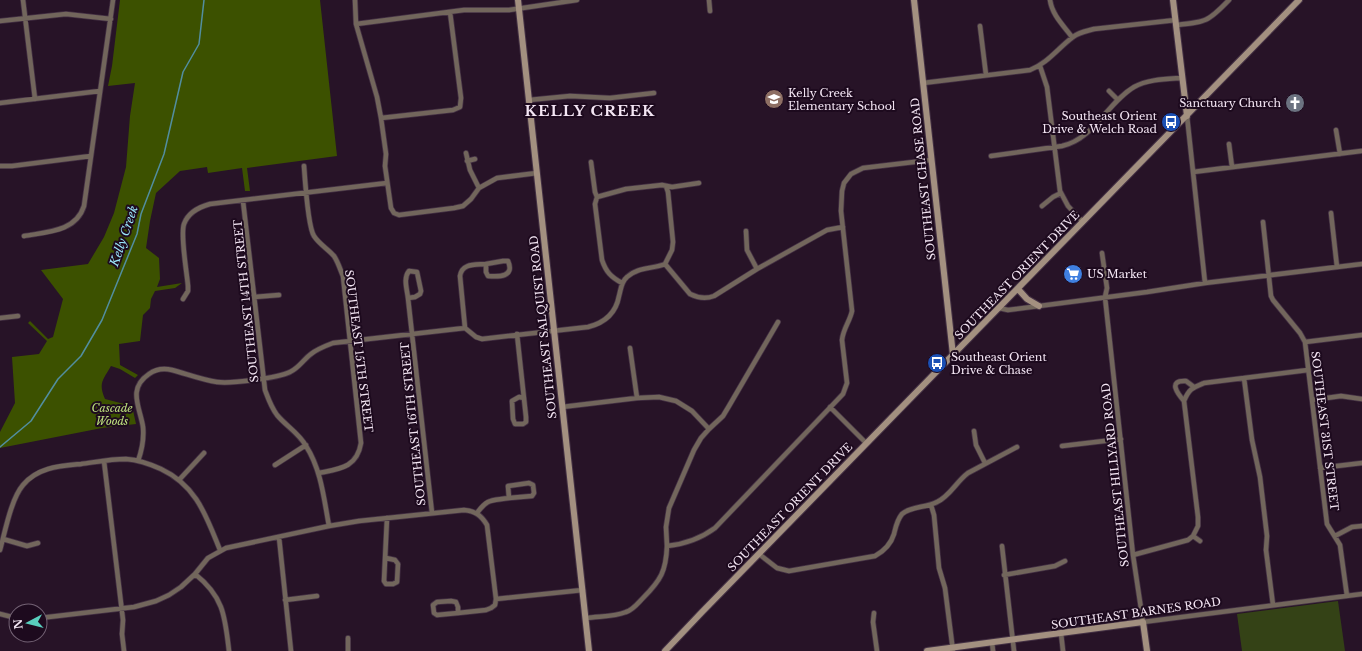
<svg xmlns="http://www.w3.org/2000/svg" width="1362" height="651" font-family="'Libre Baskerville',serif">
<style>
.green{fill:#344216}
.forest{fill:#3c5100}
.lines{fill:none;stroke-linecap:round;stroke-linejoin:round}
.stream{stroke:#528e9f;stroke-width:1.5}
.street-casing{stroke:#443144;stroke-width:6}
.secondary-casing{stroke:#443144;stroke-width:8}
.street{stroke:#72665c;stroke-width:4.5}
.secondary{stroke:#a39080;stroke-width:6}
.labels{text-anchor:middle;stroke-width:4;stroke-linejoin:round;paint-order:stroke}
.poi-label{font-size:11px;fill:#f4e6f4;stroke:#1d0a1e;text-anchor:start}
.street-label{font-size:11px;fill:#f4e6f4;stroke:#1d0a1e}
.park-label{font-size:11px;font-style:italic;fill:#bee17e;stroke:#1d0a1e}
.water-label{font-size:12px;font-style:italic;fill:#99e5f9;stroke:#1d0a1e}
.district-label{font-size:15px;font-weight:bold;letter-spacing:1px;fill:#f4e6f4;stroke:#1d0a1e}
</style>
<rect width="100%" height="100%" fill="#271327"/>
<path class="green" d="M1338,601L1345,651H1242L1237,614Z"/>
<path class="forest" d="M120,0H320L337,156L247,168L250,191H245L242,168L208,173L207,167L180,171L156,193L150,221L146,248L159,258L160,279L157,287L182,283L175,288L155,291L151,299L150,308L143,315L140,341L119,344L120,365L138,375L135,378L120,369L111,366C103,380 98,383 105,399L132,406L136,424L102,428L0,448V432L15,403L12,357L39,354L47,341L28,323L30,321L48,339L53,337L63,299L41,270L88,264L104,237L114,213L126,167L130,116L135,83L108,86L112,66Z"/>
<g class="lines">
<path class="stream" d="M0,447L31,421L58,379L81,356L102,320L137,234L141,214L164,154L183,72L199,44L204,0"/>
<g class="street-casing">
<path id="street" d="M23,0L35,99
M355,0L356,24L377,97L381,118L386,154L385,166L391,208L394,213L399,215L454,208L463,206L471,199L479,188L497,178L537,173
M709,0L710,11
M1050,0C1052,15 1064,26 1072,37
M0,21L66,14L111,19
M356,24L464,10H509L577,0
M1176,25C1206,22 1208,22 1229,0
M980,26L986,75
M1040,66L1047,87L1060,191L1068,206L1083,222
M923,83L1030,70C1048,63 1058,48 1073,37C1079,32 1087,31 1094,29L1176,20
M1109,91L1118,100
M529,100L570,96L610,98L654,93
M0,103L100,91
M1187,116L1205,283
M381,118L453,110L460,107L461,98L450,12
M1336,130L1340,154
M1229,144L1232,167
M466,153L470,170L479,188
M991,156L1062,146C1094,139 1107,103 1134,87C1148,79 1167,79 1182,78
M467,161L475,159
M591,162L595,192L597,197L595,204L602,260C606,272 611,277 622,283
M0,166H12L91,156
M304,166C305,180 308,227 314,236C319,244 328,249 334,256C338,262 340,269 343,276L361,443C357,468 339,469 319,473
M1193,172L1361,151
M597,197L626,189L662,185L672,187L699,183
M243,201L265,390C268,398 271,407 277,415C286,426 299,433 306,446C321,469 324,499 329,526
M1042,206L1053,197L1061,193
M1331,213L1337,267
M1263,222L1271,296L1273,300L1300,333L1305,342L1327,524L1340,545L1347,596
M746,231L747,250L757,269
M24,236C46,232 76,232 84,206L113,0
M1102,253L1107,288L1105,297L1133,555L1143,622L1362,594
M503,261H508C515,277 499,277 488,276L486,272V264Z
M665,264L690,294C698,298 706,299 714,296L757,269L827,230L843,227
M665,264L672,250L673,242L668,192L666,186
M409,271L417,272L421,291L420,294L415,297L408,298C407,289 403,278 409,271Z
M254,297L279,295
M408,298L432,513
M183,299L188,291V286C187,273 180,235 184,224C188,213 199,207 210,204L387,183
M999,308L1008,310L1147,292L1205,283L1362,264
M0,318L18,316
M465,328L460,276C462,263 475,265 486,264
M517,334L526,417V422L523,424H515L513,419L512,401L519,397L524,398
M1305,342L1362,335
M630,348L637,398
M1244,378L1252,440L1260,477L1267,536L1266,550L1273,605
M1312,400L1341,396L1362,399
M1184,401C1178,394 1167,380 1186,381L1194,387
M562,407L637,398L659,397L676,401L692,411L709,429
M830,407L866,443
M974,431L976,445L985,463
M1062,446L1121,439
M104,461L123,620L122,634L124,651
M138,461C142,450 144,438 143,427C140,407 127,389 149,374C156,369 164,368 172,370C187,374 202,380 217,382C230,384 278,378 290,372C299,368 303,360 311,354C317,349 325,346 333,343L465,328L476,337L482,339L588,327C604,323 616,313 619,296C621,289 621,282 627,277C637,267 653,269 665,264
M275,465L306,445
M1320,468L1362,463
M179,480L204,453
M529,483L533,485L534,493L532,496L509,498L508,486Z
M931,505L934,515L939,568L945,588L953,651
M477,513C488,498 491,501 509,498
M1193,536L1198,526V517L1184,401C1189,389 1192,388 1204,383L1308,370
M1193,536L1200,541
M1335,536L1352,527L1362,526
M279,537L291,651
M3,539L27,546L38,543
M667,546L666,527L669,508L694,450L701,438L709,429L723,416L729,406L778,322
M1002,546L1014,651
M0,550C5,532 11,499 23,485C38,467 60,466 81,464C96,462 111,459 126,459C139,460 150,464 161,469C197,486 206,516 220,550
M759,554L777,568L789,571L875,556C884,551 891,544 894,534C896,526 897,520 902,514C911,506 926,508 937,502C950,496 956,482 968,473L1017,447
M1133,555L1188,540L1193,536
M386,558L395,560L398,564L397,582L393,584H386L384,581L387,518
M195,574C224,597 225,617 229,651
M1004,575L1055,566L1065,561
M496,599L583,590
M285,600L317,596
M451,601L456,602L458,607V613L437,615L434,613L433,605L437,602Z
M874,613L873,622L877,651
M0,614L16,618
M40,618L134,607L156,601L169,595L181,587L195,574L208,558L226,548L329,526L359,521L464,510C475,511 481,515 487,525L496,599L495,605L491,608L486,610L458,613
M586,618C599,616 614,617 626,612C633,610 638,603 643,598C661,580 666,571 667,546C686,544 700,539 715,528L843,394L847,383L842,340C843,329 850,321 852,311L841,211L842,191L844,183L851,174L863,168L931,160
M1061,633L1063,651
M992,642L993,651
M348,651V638"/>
</g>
<g class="secondary-casing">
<path id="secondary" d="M518,0L589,651
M914,0L953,355
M1173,0L1187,116
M1018,289L1027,299L1039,306
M665,651L702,612L1299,0
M927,651L1143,622L1147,651"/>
</g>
<use href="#street" class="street"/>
<use href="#secondary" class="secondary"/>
</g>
<defs>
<g id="school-disc" transform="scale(1)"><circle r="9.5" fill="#8d6e63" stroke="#1d0a1e"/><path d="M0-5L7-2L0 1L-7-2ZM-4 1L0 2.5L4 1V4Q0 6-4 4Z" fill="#fff"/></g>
<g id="church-disc" transform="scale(1)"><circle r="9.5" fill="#6b7280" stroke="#1d0a1e"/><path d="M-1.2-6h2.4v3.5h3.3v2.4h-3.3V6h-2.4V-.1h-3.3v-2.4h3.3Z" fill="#fff"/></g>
<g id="bus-disc" transform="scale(1)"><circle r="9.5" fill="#1a4fb4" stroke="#1d0a1e"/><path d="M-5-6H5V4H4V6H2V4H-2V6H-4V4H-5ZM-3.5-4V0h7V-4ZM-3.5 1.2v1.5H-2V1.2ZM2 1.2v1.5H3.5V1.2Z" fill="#fff"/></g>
<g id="supermarket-disc" transform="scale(1)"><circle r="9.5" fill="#3f7fe0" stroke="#1d0a1e"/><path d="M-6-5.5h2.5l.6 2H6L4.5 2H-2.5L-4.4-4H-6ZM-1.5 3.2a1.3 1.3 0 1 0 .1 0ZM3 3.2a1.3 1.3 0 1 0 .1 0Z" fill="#fff"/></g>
</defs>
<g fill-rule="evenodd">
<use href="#school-disc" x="774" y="99"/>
<use href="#church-disc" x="1295" y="103"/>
<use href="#bus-disc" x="1171" y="122"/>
<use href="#supermarket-disc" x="1073" y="274"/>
<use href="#bus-disc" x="937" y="363"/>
</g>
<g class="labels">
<g class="poi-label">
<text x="788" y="97">Kelly Creek<tspan x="788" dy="13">Elementary School</tspan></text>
<text x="1281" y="107" text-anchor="end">Sanctuary Church</text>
<text x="1157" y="120" text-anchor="end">Southeast Orient<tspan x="1157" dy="13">Drive &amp; Welch Road</tspan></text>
<text x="1087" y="278">US Market</text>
<text x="951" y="361">Southeast Orient<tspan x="951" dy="13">Drive &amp; Chase</tspan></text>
</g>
<g class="street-label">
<text transform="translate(923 179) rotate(-96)" y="4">SOUTHEAST CHASE ROAD</text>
<text transform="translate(1017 275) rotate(-46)" y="4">SOUTHEAST ORIENT DRIVE</text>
<text transform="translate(246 301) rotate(-96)" y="4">SOUTHEAST 14TH STREET</text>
<text transform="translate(543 327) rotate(-96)" y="4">SOUTHEAST SALQUIST ROAD</text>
<text transform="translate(359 351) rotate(83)" y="4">SOUTHEAST 15TH STREET</text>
<text transform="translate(413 424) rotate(-96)" y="4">SOUTHEAST 16TH STREET</text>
<text transform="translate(1325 431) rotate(83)" y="4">SOUTHEAST 31ST STREET</text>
<text transform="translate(1115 475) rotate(-96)" y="4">SOUTHEAST HILLYARD ROAD</text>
<text transform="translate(790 507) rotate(-46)" y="4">SOUTHEAST ORIENT DRIVE</text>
<text transform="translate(1136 613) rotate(-8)" y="4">SOUTHEAST BARNES ROAD</text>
</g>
<g class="park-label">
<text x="112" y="412">Cascade<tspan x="112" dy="13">Woods</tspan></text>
</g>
<g class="water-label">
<text transform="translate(124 236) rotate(-71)" y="4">Kelly Creek</text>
</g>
<g class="district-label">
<text x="590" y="116">KELLY CREEK</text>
</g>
</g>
<g transform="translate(28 623) rotate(263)"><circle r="19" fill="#1d0a1e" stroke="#736274"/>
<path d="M0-3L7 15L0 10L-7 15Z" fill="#59cebe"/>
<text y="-6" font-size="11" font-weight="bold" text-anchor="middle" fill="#f4e6f4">N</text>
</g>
</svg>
